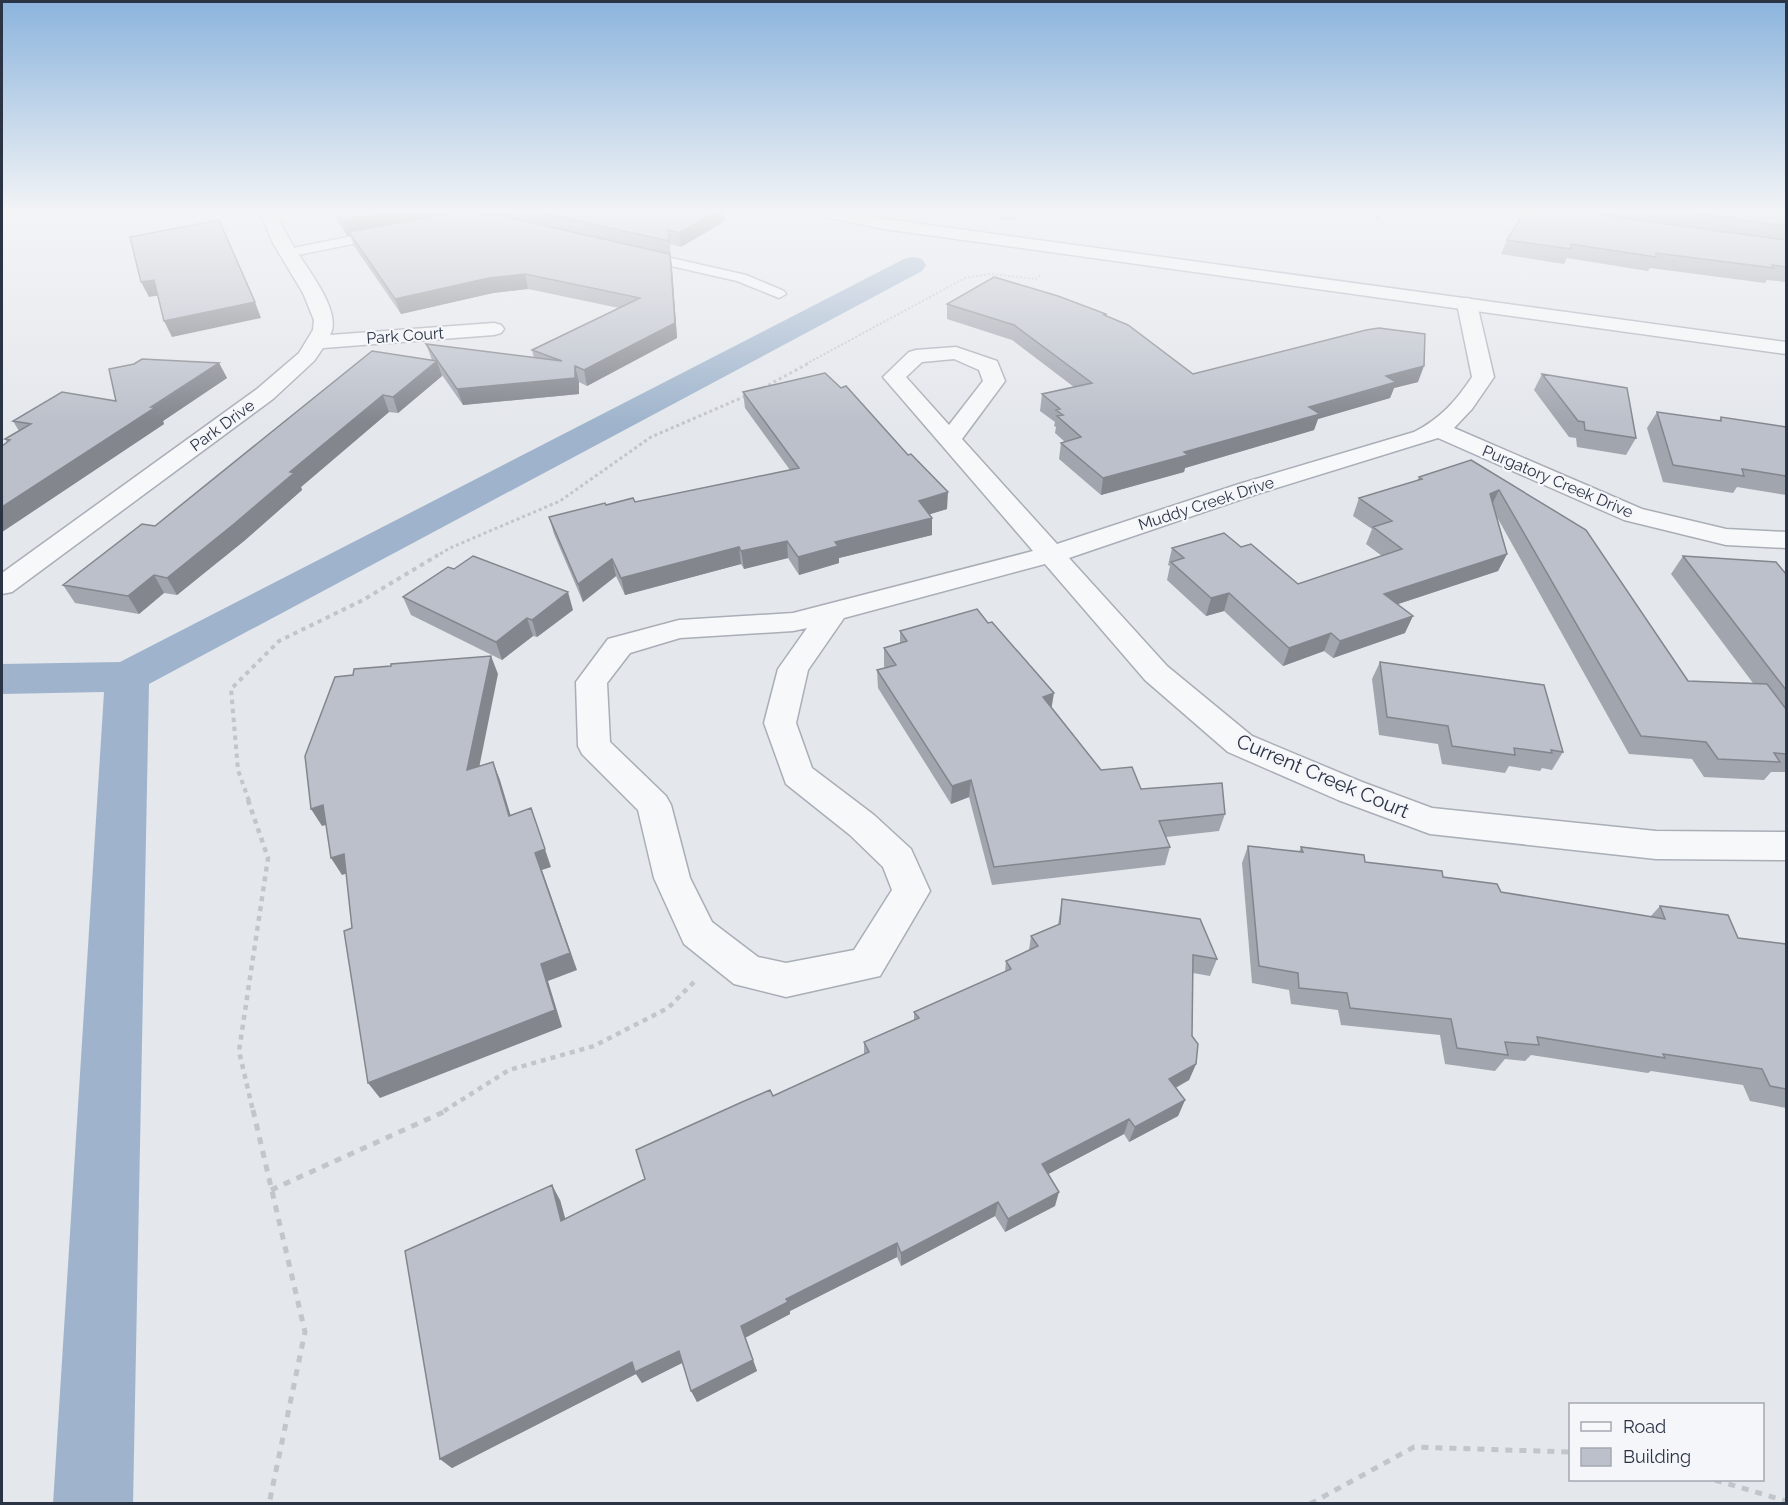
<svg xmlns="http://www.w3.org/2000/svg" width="1788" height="1505" font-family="Raleway,sans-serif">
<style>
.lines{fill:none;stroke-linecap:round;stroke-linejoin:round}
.canal{fill:#9fb4cc;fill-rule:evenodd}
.service-casing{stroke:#a9aeb7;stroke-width:3}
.minor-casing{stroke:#a9aeb7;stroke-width:3}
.tertiary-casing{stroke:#a9aeb7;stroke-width:3}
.path-far4{stroke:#c2c5cb;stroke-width:2;stroke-dasharray:2 2;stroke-linecap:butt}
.path-far3{stroke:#c2c5cb;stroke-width:3;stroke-dasharray:3 3;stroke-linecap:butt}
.path-far2{stroke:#c2c5cb;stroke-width:4;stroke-dasharray:4.5 4.5;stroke-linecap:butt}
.path-far1{stroke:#c2c5cb;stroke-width:4.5;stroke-dasharray:5 5;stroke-linecap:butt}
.path{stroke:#c2c5cb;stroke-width:5;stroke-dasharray:7 7;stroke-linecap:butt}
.service{fill:#f7f8fa;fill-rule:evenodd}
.minor{fill:#f7f8fa;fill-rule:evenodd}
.tertiary{fill:#f7f8fa;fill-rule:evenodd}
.wall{fill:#a1a5ae}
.shaded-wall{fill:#83868d}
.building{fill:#bbc0ca;stroke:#83868d;stroke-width:1.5}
.labels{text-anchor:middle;stroke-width:4.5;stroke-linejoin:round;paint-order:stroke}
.far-street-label{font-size:16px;fill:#2b3445;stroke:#f4f6f9}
.street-label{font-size:20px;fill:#2b3445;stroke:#f4f6f9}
</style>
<rect width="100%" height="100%" fill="#e4e7ec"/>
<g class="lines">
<path class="canal" d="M997,212H1023C1017,221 1009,222 999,219Z
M913,257L922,259L926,265L922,271L149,684L133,1504H53L104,692L2,694V664L120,662L904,259Z"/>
<g class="service-casing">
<path id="service" d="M383,230L389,234L387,237L288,257L281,253L288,249Z
M641,251L746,275L784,291L786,294L779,298L737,281L636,258L634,255Z"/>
</g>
<g class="minor-casing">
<path id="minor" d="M260,212H276C281,222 285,233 291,242C302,263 344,311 330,335L494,323L501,325L504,329L501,333L494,335L323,348L314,361L273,399L12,592L2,594V573L257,389L299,353L313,330L314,320L303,293L273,243Z
M1467,298L1474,300L1477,304L1494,377L1472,409L1454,428L1642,509L1726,529L1786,532V548L1726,545L1624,520L1438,438L1257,494L1069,558L1167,666L1252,736L1362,782L1432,808L1656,831L1786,832V860L1656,859L1430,834L1338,800L1228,752L1145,680L1045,564L844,618L808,670L796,723L812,768L874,815L911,849L930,891L880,976L786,997L734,984L684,944L654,878L638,810L582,754L578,746L576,682L608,639L679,620L793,613L1033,551L883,377L909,352L916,350L956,347L997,361L1005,381L962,439L1057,544L1239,484L1414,432C1440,419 1456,401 1472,377L1457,304L1460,300ZM954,359L979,370L983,381L949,425L906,377L922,362ZM807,628L778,669L764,723L786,784L850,835L883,867L892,890L854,950L786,963L758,957L712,922L690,878L671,805L666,796L610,742L607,683L630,653L680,638L793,631Z"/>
</g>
<g class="tertiary-casing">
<path id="tertiary" d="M818,212H852L884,219L1786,342V354L884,229L820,216Z"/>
</g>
<path class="path-far4" d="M1129,212V227
M806,364L965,278L990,274L1036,279L1040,275"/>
<path class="path-far3" d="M763,388L809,363
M435,557L450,548L560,501L651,437L748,395"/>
<path class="path-far2" d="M249,801L238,770L231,689L279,641L363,600L438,555"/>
<path class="path-far1" d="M248,800L268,858L239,1051L253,1111
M444,1111L509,1070L594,1046L668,1008L694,982"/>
<path class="path" d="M253,1110L305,1332L269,1504
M271,1190L448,1110
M1715,1480L1786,1501
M1310,1504L1414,1447L1570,1452"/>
<use href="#service" class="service"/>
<use href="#minor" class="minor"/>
<use href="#tertiary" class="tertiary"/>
</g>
<path class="wall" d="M332,212H724L725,221L681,247L670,244L677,338L587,386L579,382V394L463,405L442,375V376L398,413L389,412L301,487L302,490L244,541L177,595L164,593L139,614L75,603L63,585L155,526L432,360L426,344L534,358L532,350L619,308L528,289L493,293L401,314L354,246L350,235L347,236Z
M1363,212H1385L1377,220Z
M1579,212H1786V282L1767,280L1765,283L1650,268L1648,271L1567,258L1564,264L1501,254L1507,240Z
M947,304L1106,316L1193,374L1418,382L1394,388L1390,398L1318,419L1314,430L1185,468L1184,472L1101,495L1059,459L1061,443L1065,442L1055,433L1056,427L1054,426L1055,422L1040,411L1042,394L1074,387L1012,340L947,319Z
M219,363L227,378L163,421L164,424L2,532V446L7,442L5,439L19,431L13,421L116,401Z
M1542,374L1636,438L1626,455L1577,447L1576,438L1569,437L1534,390Z
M743,392L947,509L929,514L932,518V535L839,558V563L799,575L788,558L744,569L741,564L625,595L616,576L583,602L554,534L549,517L606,505L635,502L790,470L745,408Z
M1657,412L1719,421L1721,417L1786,427V495L1737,487L1733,493L1663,482L1647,428Z
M1471,460L1688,681L1753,683L1671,574L1683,556L1786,574V772H1771L1764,780L1704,777L1692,759L1629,754L1497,517L1507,554L1498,571L1398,604L1405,633L1333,658L1324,651L1283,666L1224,611L1206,616L1167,580L1170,566L1168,565L1172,548L1241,547L1298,584L1382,556L1366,544L1372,529L1353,516L1359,498L1417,481L1419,477Z
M403,597L573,610L537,637L533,636L502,660L411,615Z
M900,631L1052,708L1101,770L1141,789L1225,814L1219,831L1166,837L1170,847L1165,865L992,885L969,797L951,804L878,688L877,670L885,668L884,666V648L900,643Z
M1380,662L1563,752L1552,770L1542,768L1540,771L1509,766L1505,773L1442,764L1438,744L1379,735L1372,679Z
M1248,846L1299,852L1301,847L1365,862L1443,877L1501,892L1650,917L1660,906L1738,938L1786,944V1108L1750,1101L1743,1085L1651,1071L1648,1073L1531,1055L1525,1061L1505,1059L1495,1071L1445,1064L1440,1035L1341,1025L1338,1010L1291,1004L1289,990L1252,983L1242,863Z
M1062,899L1217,959L1210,976L1193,973L1192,1036L1196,1064L1189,1080L1176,1088L1185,1100L1178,1116L1129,1142L1124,1134L1048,1174L1055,1206L1005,1232L995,1216L901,1266L897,1257L790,1311V1314L745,1337L757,1371L697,1402L682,1363L642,1383L636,1374L452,1468L440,1459L560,1200L565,1219L645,1179L773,1096L864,1054V1042L914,1020V1012L1005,972L1006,961L1029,950L1031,936L1058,925Z"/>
<path class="shaded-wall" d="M2,212H28L2,216Z
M392,212H451L452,216L349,232L350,235L347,236L342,221Z
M715,212H724L725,221L681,247L679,233Z
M1379,212H1385L1377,220Z
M670,254L672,268L677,338L587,386L584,370L675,323Z
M525,274L528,289L493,293L401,314L395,299L489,278Z
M154,280L161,295L149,297L141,282Z
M255,302L261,318L172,337L164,321Z
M437,361L442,376L398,413L393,397Z
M219,363L227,378L163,421L164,424L2,532V507Z
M575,366L579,382V394L463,405L457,389Z
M1424,366L1418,382L1394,388L1390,398L1318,419L1314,430L1185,468L1184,472L1101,495L1103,478L1184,452L1309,407L1386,376Z
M383,395L389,412L301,487L302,490L244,541L177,595L167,578L290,472Z
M1499,490L1491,507L1490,494Z
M948,492L947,509L918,518L919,501Z
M932,518V535L839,558V563L799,575L798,557L835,542Z
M787,541L788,558L744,569L741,551Z
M739,547L741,564L625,595L621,578Z
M1507,554L1498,571L1377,611L1384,594Z
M612,559L616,576L583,602L578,584Z
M154,575L164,593L139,614L128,596Z
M568,592L573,610L537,637L532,620Z
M1229,593L1224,611L1206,616L1211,598Z
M1413,616L1405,633L1333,658L1340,641Z
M527,618L533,636L502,660L496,642Z
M1331,633L1324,651L1283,666L1289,648Z
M491,656L498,674L475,788L467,770Z
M1054,693L1051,711L1043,697Z
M493,762L500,780L516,833L509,816Z
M971,780L969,797L951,804L952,786Z
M323,805L333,823L322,826L311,809Z
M531,808L551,867L542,870L577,970L548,981L562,1027L380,1098L368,1083L541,964L535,853Z
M344,854L354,871L342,875L331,858Z
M1196,1064L1189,1080L1163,1094L1169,1079Z
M1185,1100L1178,1116L1129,1142L1135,1127Z
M1129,1119L1124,1134L1039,1179L1042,1164Z
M552,1185L560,1200L570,1235L561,1221Z
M1059,1192L1055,1206L1005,1232L1008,1219Z
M998,1202L995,1216L901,1266V1253Z
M897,1243V1257L790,1311V1314L745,1338L741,1326L786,1299Z
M679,1351L684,1362L642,1383L636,1374L452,1468L440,1459L632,1362Z
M753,1360L757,1371L697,1402L691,1391Z"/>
<path class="building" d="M336,212H392L342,221Z
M539,212H715L679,233L668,230L669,241Z
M1524,212H1578L1786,240V267L1772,265L1774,268L1656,253V257L1571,244V249L1507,240Z
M1687,212H1786V226Z
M448,214L497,215L670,254L675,323L584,370L575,366V378L457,389L426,344L562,361L532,350L640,298L525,274L489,278L395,299L349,232Z
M219,220L255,302L164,321L154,280L141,282L130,237Z
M994,277L1058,296L1106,314L1104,315L1128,325L1193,374L1366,330L1379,328L1425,334L1424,366L1386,376L1396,382L1309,407L1320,414L1184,452L1188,455L1103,478L1061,443L1081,437L1057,416L1063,415L1056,410L1060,409L1042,394L1092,383L1014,325L947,304Z
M372,351L437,361L393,397L383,395L290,472L294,473L234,524L167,578L154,575L128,596L63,585L142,524L155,526Z
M142,359L219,363L151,407H156L2,507V446L10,440L5,439L31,424L13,421L62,392L116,401L109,369L134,364Z
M825,373L841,388L846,386L908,455L911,454L948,492L919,501L932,518L835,542L838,546L798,557L787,541L741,551L739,547L621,578L612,559L578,584L549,517L605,503L606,505L633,498L635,502L799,468L743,392Z
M1542,374L1627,388L1636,438L1585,430L1584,422L1578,421Z
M1657,412L1721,421V417L1786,427V476L1742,469L1744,476L1673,465Z
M1471,460L1586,530L1688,681L1767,684L1786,709V754L1774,753L1780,762L1718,759L1706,742L1641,736L1499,490L1490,494L1507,554L1384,594L1413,616L1340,641L1331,633L1289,648L1229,593L1211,598L1171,562L1184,558L1172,548L1224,533L1241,547L1251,544L1298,584L1402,549L1373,527L1392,521L1359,498L1422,479L1419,477Z
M473,556L568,592L532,620L527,618L496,642L403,597L448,567L454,569Z
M1683,556L1776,562L1786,574V690Z
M977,609L988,623L992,622L1054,693L1043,697L1101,770L1132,767L1141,789L1222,783L1225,814L1159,821L1170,847L994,867L971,780L952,786L877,670L896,665L884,648L907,641L900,631Z
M491,656L467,770L493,762L509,816L531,808L545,849L535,853L570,953L541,964L555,1010L368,1083L344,931L352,928L344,854L331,858L323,805L311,809L305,756L335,677L353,675L354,669L391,666V664Z
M1380,662L1544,685L1563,752L1551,750L1552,753L1514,748L1515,755L1452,746L1448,726L1387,717Z
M1248,846L1303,852L1301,847L1364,855L1365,862L1442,871L1443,877L1497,884L1501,892L1665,919L1660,906L1728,915L1738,938L1786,944V1089L1770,1086L1762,1069L1663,1054L1665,1058L1537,1037L1539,1045L1505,1042L1508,1055L1457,1048L1451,1019L1350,1008L1347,993L1299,988L1298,973L1259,966Z
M1062,899L1200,919L1217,959L1193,955L1192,1036L1198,1044L1196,1064L1169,1079L1185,1100L1135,1127L1129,1119L1042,1164L1059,1192L1008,1219L998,1202L901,1253L897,1243L786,1299L788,1302L741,1326L753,1360L691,1391L679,1351L635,1372L632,1362L440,1459L405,1251L552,1185L561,1221L645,1179L636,1150L742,1102L770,1090L773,1096L869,1052L864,1042L919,1018L914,1012L1011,969L1006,961L1038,946L1031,936L1060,924Z"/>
<linearGradient id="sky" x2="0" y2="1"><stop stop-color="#8bb4dd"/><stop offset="0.5" stop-color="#f3f4f6"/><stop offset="1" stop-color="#f3f4f6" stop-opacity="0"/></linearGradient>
<rect width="1788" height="423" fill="url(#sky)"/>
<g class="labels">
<g class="far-street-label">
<text transform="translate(405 335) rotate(-4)" y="6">Park Court</text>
<text transform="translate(222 425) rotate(-36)" y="6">Park Drive</text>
<text transform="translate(1558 481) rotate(23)" y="6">Purgatory Creek Drive</text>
<text transform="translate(1206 503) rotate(-18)" y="6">Muddy Creek Drive</text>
</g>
<g class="street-label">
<text transform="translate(1323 776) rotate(23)" y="7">Current Creek Court</text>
</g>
</g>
<rect width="1788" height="1505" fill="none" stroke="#2b3445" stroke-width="6"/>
<rect x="1569" y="1403" width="195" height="78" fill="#f4f6f9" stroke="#a4a8b1" stroke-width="1.5"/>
<rect x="1581" y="1422" width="30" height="9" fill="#f7f8fa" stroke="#a4a8b1" stroke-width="1.5"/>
<text x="1623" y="1433" font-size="18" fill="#2b3445">Road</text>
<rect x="1581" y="1448" width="30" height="18" fill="#bbc0ca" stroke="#a4a8b1" stroke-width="1.5"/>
<text x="1623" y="1463" font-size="18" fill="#2b3445">Building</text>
</svg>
